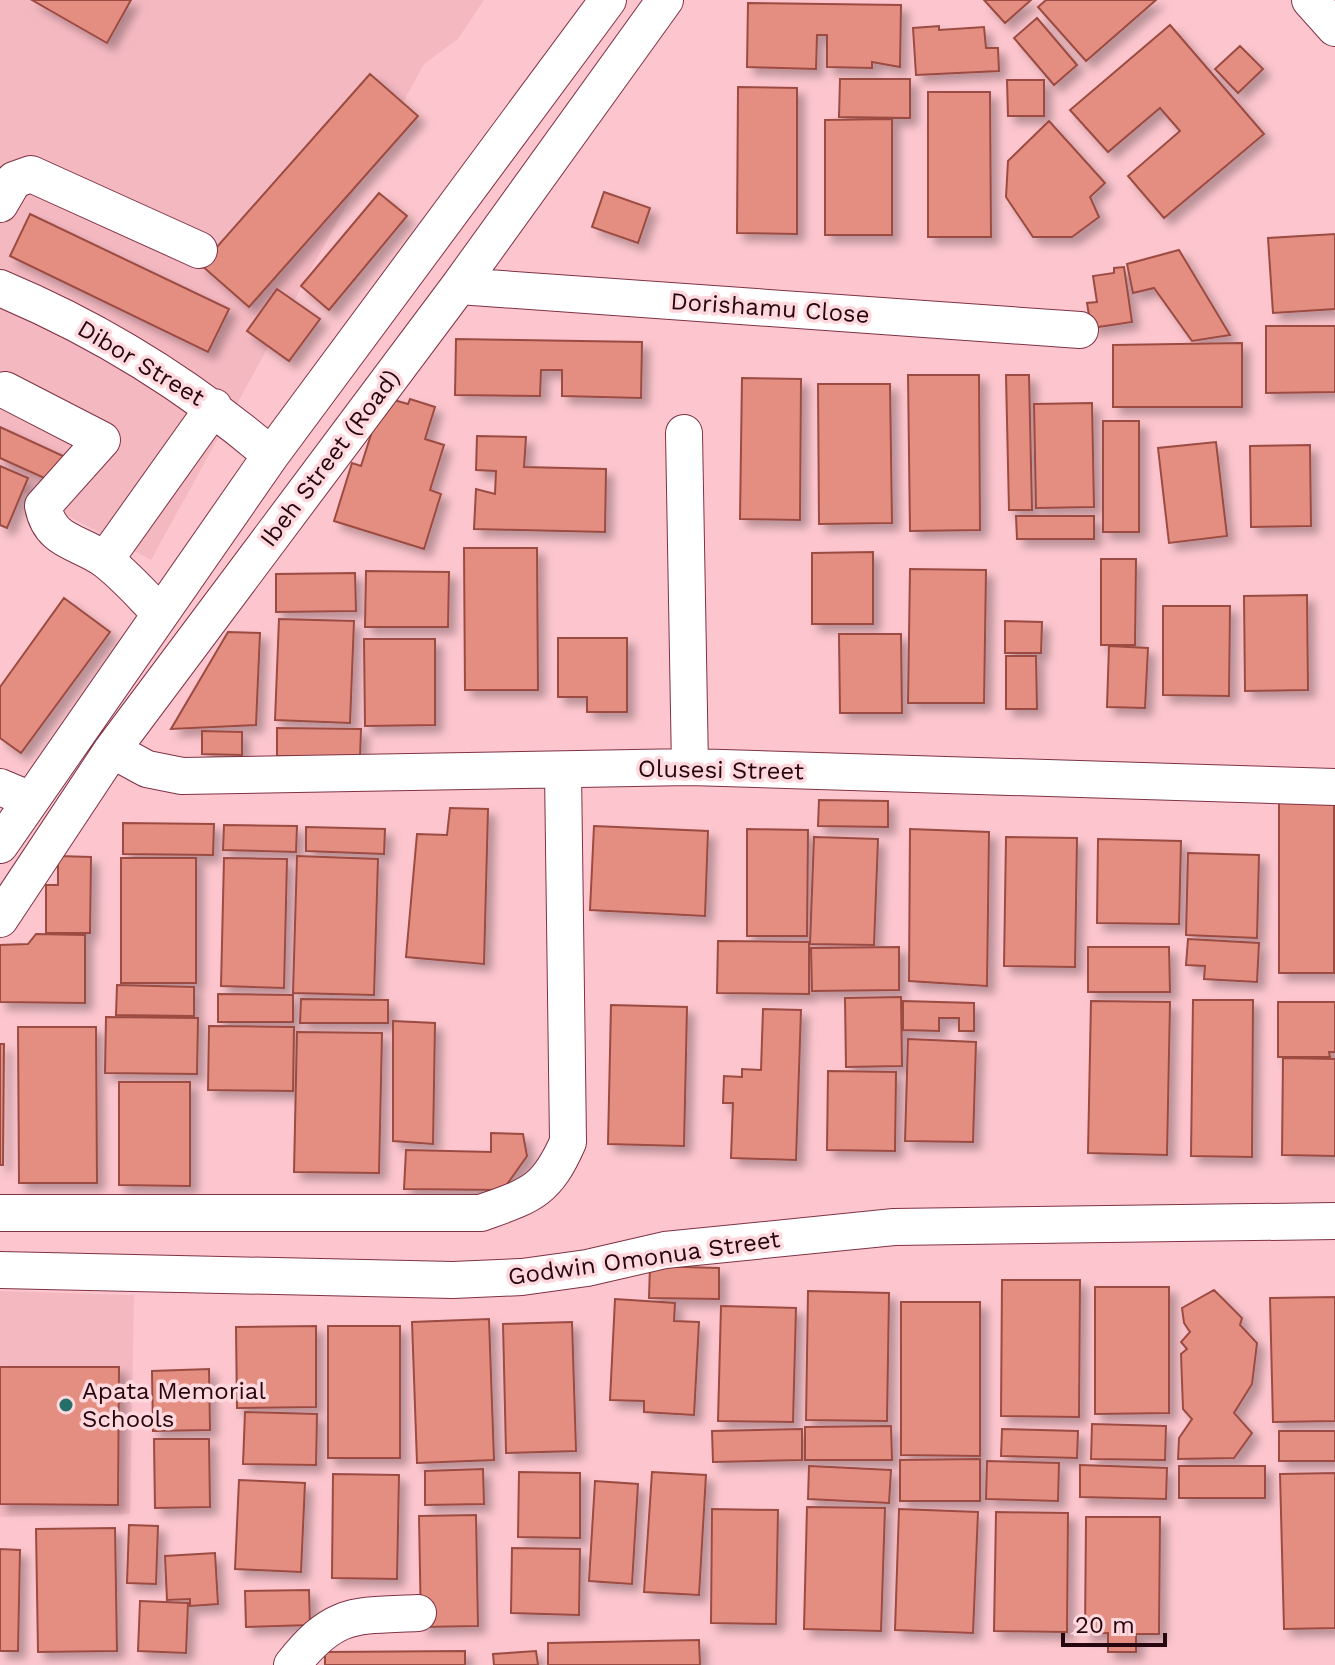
<svg xmlns="http://www.w3.org/2000/svg" width="1335" height="1665" font-family="'Work Sans',sans-serif">
<style>
.built{fill:#f4b8c1}
.building{fill:#e48e81;stroke:#9b4c43;stroke-width:2;filter:url(#shadow)}
.lines{fill:none;stroke-linecap:round;stroke-linejoin:round}
.minor-casing{stroke:#7f3244;stroke-width:38}
.minor{stroke:#fff;stroke-width:36}
.poi-dot{fill:#256f6a;stroke:#ffd8de;stroke-width:3}
.labels{text-anchor:middle;stroke-width:7;stroke-linejoin:round;paint-order:stroke}
.street-label{font-size:24px;fill:#27070f;stroke:#ffd8de}
.poi-label{font-size:24px;fill:#27070f;stroke:#ffd8de;text-anchor:start}
</style>
<defs>
<filter id="shadow"><feDropShadow dx="7" dy="7" stdDeviation="4" flood-color="#0004"/></filter>
</defs>
<rect width="100%" height="100%" fill="#fdc6ce"/>
<path class="built" d="M0,0H484L458,39L424,64L151,560L0,480Z
M0,1291L134,1295L130,1514L0,1517Z"/>
<path class="building" d="M32,0H131L107,43Z
M984,0H1031L1005,23Z
M1046,0H1156L1086,61L1038,7Z
M748,3L901,5L900,67L872,62V68L827,67V35H817L816,69L747,67Z
M1037,18L1077,65L1054,85L1014,38Z
M1170,25L1264,134L1164,218L1128,176L1180,131L1160,108L1108,152L1070,110Z
M939,26V30L984,27L986,48H998L999,71L916,75L913,28Z
M1240,46L1263,69L1238,93L1215,69Z
M370,74L418,116L249,307L201,265Z
M840,79H910V118L839,117Z
M1007,80H1044V116H1008Z
M738,87L797,88V234L737,233Z
M928,92H990L991,237H928Z
M892,119V235H825V120Z
M1049,121L1105,183L1090,197L1099,217L1072,237H1033L1006,197L1008,161Z
M604,192L650,208L638,243L592,227Z
M379,193L407,216L329,310L301,286Z
M30,214L229,309L208,352L10,256Z
M1335,234V309L1273,313L1268,238Z
M1179,250L1230,335L1192,341L1154,288L1133,293L1127,264Z
M1124,267L1132,322L1091,328L1087,303L1097,302L1093,276L1114,273V268Z
M277,289L320,319L289,361L247,331Z
M1266,326H1335V392L1266,393Z
M456,339L642,342L641,398L562,396V370H541L540,396L455,395Z
M1242,343V407H1113V345Z
M908,375H979L980,530L910,531Z
M1006,375H1029L1032,510H1009Z
M742,378L801,379L800,520L740,519Z
M818,384H890L892,523L819,524Z
M383,397L408,404L410,399L435,407L425,439L444,445L430,490L441,494L424,549L334,521L352,463L361,466Z
M1092,403L1094,507L1036,508L1034,404Z
M1103,421H1139V532H1103Z
M0,427L63,456L51,481L0,458Z
M477,436L526,437L524,467L606,469L605,532L474,529L476,489L495,494L496,471L476,470Z
M1216,442L1227,536L1169,543L1158,448Z
M1310,445L1311,526L1251,527L1250,446Z
M0,466L28,478L7,528L0,525Z
M1016,516H1094V539H1017Z
M464,548H537L538,690H465Z
M873,552V624H812V553Z
M1101,559H1136L1135,645H1101Z
M910,569L986,570L984,703H908Z
M366,571L449,572L448,627H365Z
M355,573L356,611L276,612V574Z
M1307,595L1308,690L1245,691L1244,596Z
M64,598L110,632L21,753L0,738V687Z
M1163,606H1230L1229,696L1163,695Z
M279,619L354,621L350,723L275,720Z
M1005,621L1042,622L1041,653H1005Z
M228,632L260,633L256,725L171,729Z
M839,634H901L902,713H840Z
M558,638H627V712H587V697H558Z
M364,639H435V725L365,726Z
M1109,646L1148,648L1145,708L1107,707Z
M1006,656H1036L1037,709H1006Z
M277,728L361,729L360,757L277,756Z
M202,731L242,732V755L202,754Z
M1334,794V973H1279V795Z
M819,800L888,801V827L818,826Z
M450,808L488,809L484,964L406,957L417,834L447,835Z
M123,823L214,824L213,855L123,854Z
M224,825L297,826L296,852L223,850Z
M594,826L708,831L705,916L590,910Z
M306,827L385,829L384,854L306,851Z
M747,829L808,830L807,936H747Z
M910,829L989,832L987,986L909,981Z
M814,837L878,839L874,945L810,944Z
M1006,837L1077,838L1075,967L1004,966Z
M1098,839L1181,841L1179,924L1097,923Z
M1188,853L1259,855L1257,938L1186,935Z
M58,856L91,857L90,933H46V885H58Z
M297,856L378,859L374,995L293,993Z
M121,858H196V983H121Z
M224,858L287,859L284,988L221,986Z
M36,934L85,935V1003L0,1002V945L28,944Z
M1188,939L1259,943L1257,982L1204,979L1205,966L1186,965Z
M718,941L809,942V994L717,993Z
M899,947V990L812,991L811,948Z
M1088,947H1169L1170,992H1088Z
M117,985L194,987V1016L116,1015Z
M218,994L293,995V1022H218Z
M901,997L902,1066L846,1067L845,998Z
M301,999L388,1000V1023H300Z
M1193,1000H1253L1252,1157L1191,1156Z
M903,1001L974,1003V1031H959V1018H939V1031L903,1030Z
M1091,1001L1170,1002L1167,1155L1088,1153Z
M1278,1002H1335V1052H1329L1330,1057H1278Z
M611,1005L687,1007L684,1146L608,1144Z
M763,1009L801,1010L796,1160L731,1158L733,1103H723L724,1076L742,1077V1069L761,1070Z
M106,1017L198,1018L197,1074L105,1073Z
M393,1021L435,1023L433,1144L393,1141Z
M209,1026L294,1027L293,1091L208,1090Z
M18,1027H96L97,1183H19Z
M297,1032L382,1033L379,1173L294,1172Z
M908,1039L976,1042L973,1142L905,1141Z
M0,1044H4L3,1165H0Z
M1283,1058L1335,1059V1156L1282,1155Z
M828,1071L896,1072L895,1151L827,1150Z
M119,1082H190V1186L119,1185Z
M491,1133L523,1134L527,1156L503,1190L404,1189L406,1150L491,1152Z
M650,1266L719,1268V1299L649,1298Z
M1002,1280H1080L1079,1417L1001,1416Z
M1095,1287H1169V1413L1095,1414Z
M1214,1290L1242,1318L1240,1325L1257,1343L1252,1384L1234,1413L1252,1433L1234,1458L1178,1459L1179,1438L1192,1419L1183,1409L1181,1354L1187,1349L1181,1342L1190,1332L1184,1323L1182,1308Z
M808,1291L889,1293L887,1421L806,1420Z
M1335,1297V1421L1273,1422L1270,1298Z
M615,1299L675,1303L674,1321L699,1322L694,1415L644,1412V1401L610,1400Z
M901,1302H980V1456L901,1455Z
M721,1306L796,1308L793,1422L718,1421Z
M489,1319L494,1460L417,1463L412,1322Z
M572,1322L576,1451L506,1453L503,1324Z
M316,1326V1407L237,1408L236,1327Z
M328,1326H400V1458H328Z
M0,1367H119L118,1505L0,1504Z
M209,1369L210,1430L153,1431L152,1371Z
M245,1412L317,1414L316,1465L243,1464Z
M1092,1424L1166,1426L1165,1460L1091,1459Z
M891,1426L892,1460H805V1427Z
M802,1429V1460L713,1462L712,1431Z
M1002,1429L1078,1431L1077,1458L1001,1456Z
M1279,1431H1335V1461H1279Z
M154,1439H209L210,1507L155,1508Z
M980,1459V1501H900V1460Z
M987,1461L1059,1463L1058,1501L986,1499Z
M1080,1465L1167,1468L1166,1499L1080,1497Z
M809,1466L891,1470L889,1503L808,1499Z
M1179,1466H1265V1498H1179Z
M483,1469L484,1504L425,1505V1471Z
M519,1472L580,1473V1538L518,1537Z
M652,1472L706,1475L699,1595L644,1592Z
M1335,1473V1628L1284,1629L1280,1474Z
M333,1474L399,1475L397,1579L332,1578Z
M239,1480L305,1483L301,1572L235,1569Z
M595,1481L638,1484L632,1584L589,1581Z
M807,1507L885,1508L881,1631L804,1629Z
M712,1509L778,1510L776,1624L711,1623Z
M899,1509L978,1512L973,1633L895,1630Z
M996,1512L1068,1513L1067,1632L994,1631Z
M476,1515L478,1626L421,1627L419,1516Z
M1086,1517H1160L1159,1634H1136V1652H1108V1633L1085,1634Z
M129,1525L158,1526L156,1584L127,1583Z
M115,1528L117,1651L38,1652L36,1529Z
M512,1548L580,1549L579,1615L511,1613Z
M0,1549L20,1550L18,1651H0Z
M215,1553L218,1604L190,1606V1599L167,1600L165,1556Z
M309,1590L310,1625L246,1627L245,1591Z
M140,1601L188,1603L186,1653L138,1651Z
M699,1640L700,1665H548V1643Z
M465,1651V1665H325V1652Z
M536,1651L538,1665H494L493,1654Z"/>
<g class="lines">
<g class="minor-casing">
<path id="minor" d="M1310,0L1335,28
M0,204L14,180L31,174L199,250
M459,286L1080,330
M0,288C98,329 191,387 271,455
M5,390L102,440L43,506C50,543 79,541 105,560C125,575 142,595 159,612
M684,433L690,767
M105,560L214,407
M112,750L147,769L182,776L690,767L1335,787
M0,787L31,800
M0,845L271,455L608,0
M0,919L112,750L459,286L665,0
M0,1213H481C531,1195 546,1192 568,1142L563,771
M0,1270L453,1280L522,1277L587,1268L665,1250L894,1227L1335,1221
M292,1665C335,1611 353,1616 418,1613"/>
</g>
<use href="#minor" class="minor"/>
</g>
<circle class="poi-dot" cx="66" cy="1405" r="8"/>
<g class="labels">
<g class="street-label">
<text transform="translate(770 308) rotate(4)" y="8">Dorishamu Close</text>
<text transform="translate(141 363) rotate(31)" y="8">Dibor Street</text>
<text transform="translate(330 458) rotate(-53)" y="8">Ibeh Street (Road)</text>
<text transform="translate(721 770) rotate(1)" y="8">Olusesi Street</text>
<text transform="translate(644 1258) rotate(-8)" y="8">Godwin Omonua Street</text>
</g>
<g class="poi-label">
<text x="82" y="1399">Apata Memorial<tspan x="82" dy="28">Schools</tspan></text>
</g>
</g>
<path d="M1063 1633v12h102v-12" fill="none" stroke="#27070f" stroke-width="4"/>
<text x="1075" y="1633" font-size="24" fill="#27070f" stroke="#ffd8de" stroke-width="6" paint-order="stroke">20 m</text>
</svg>
